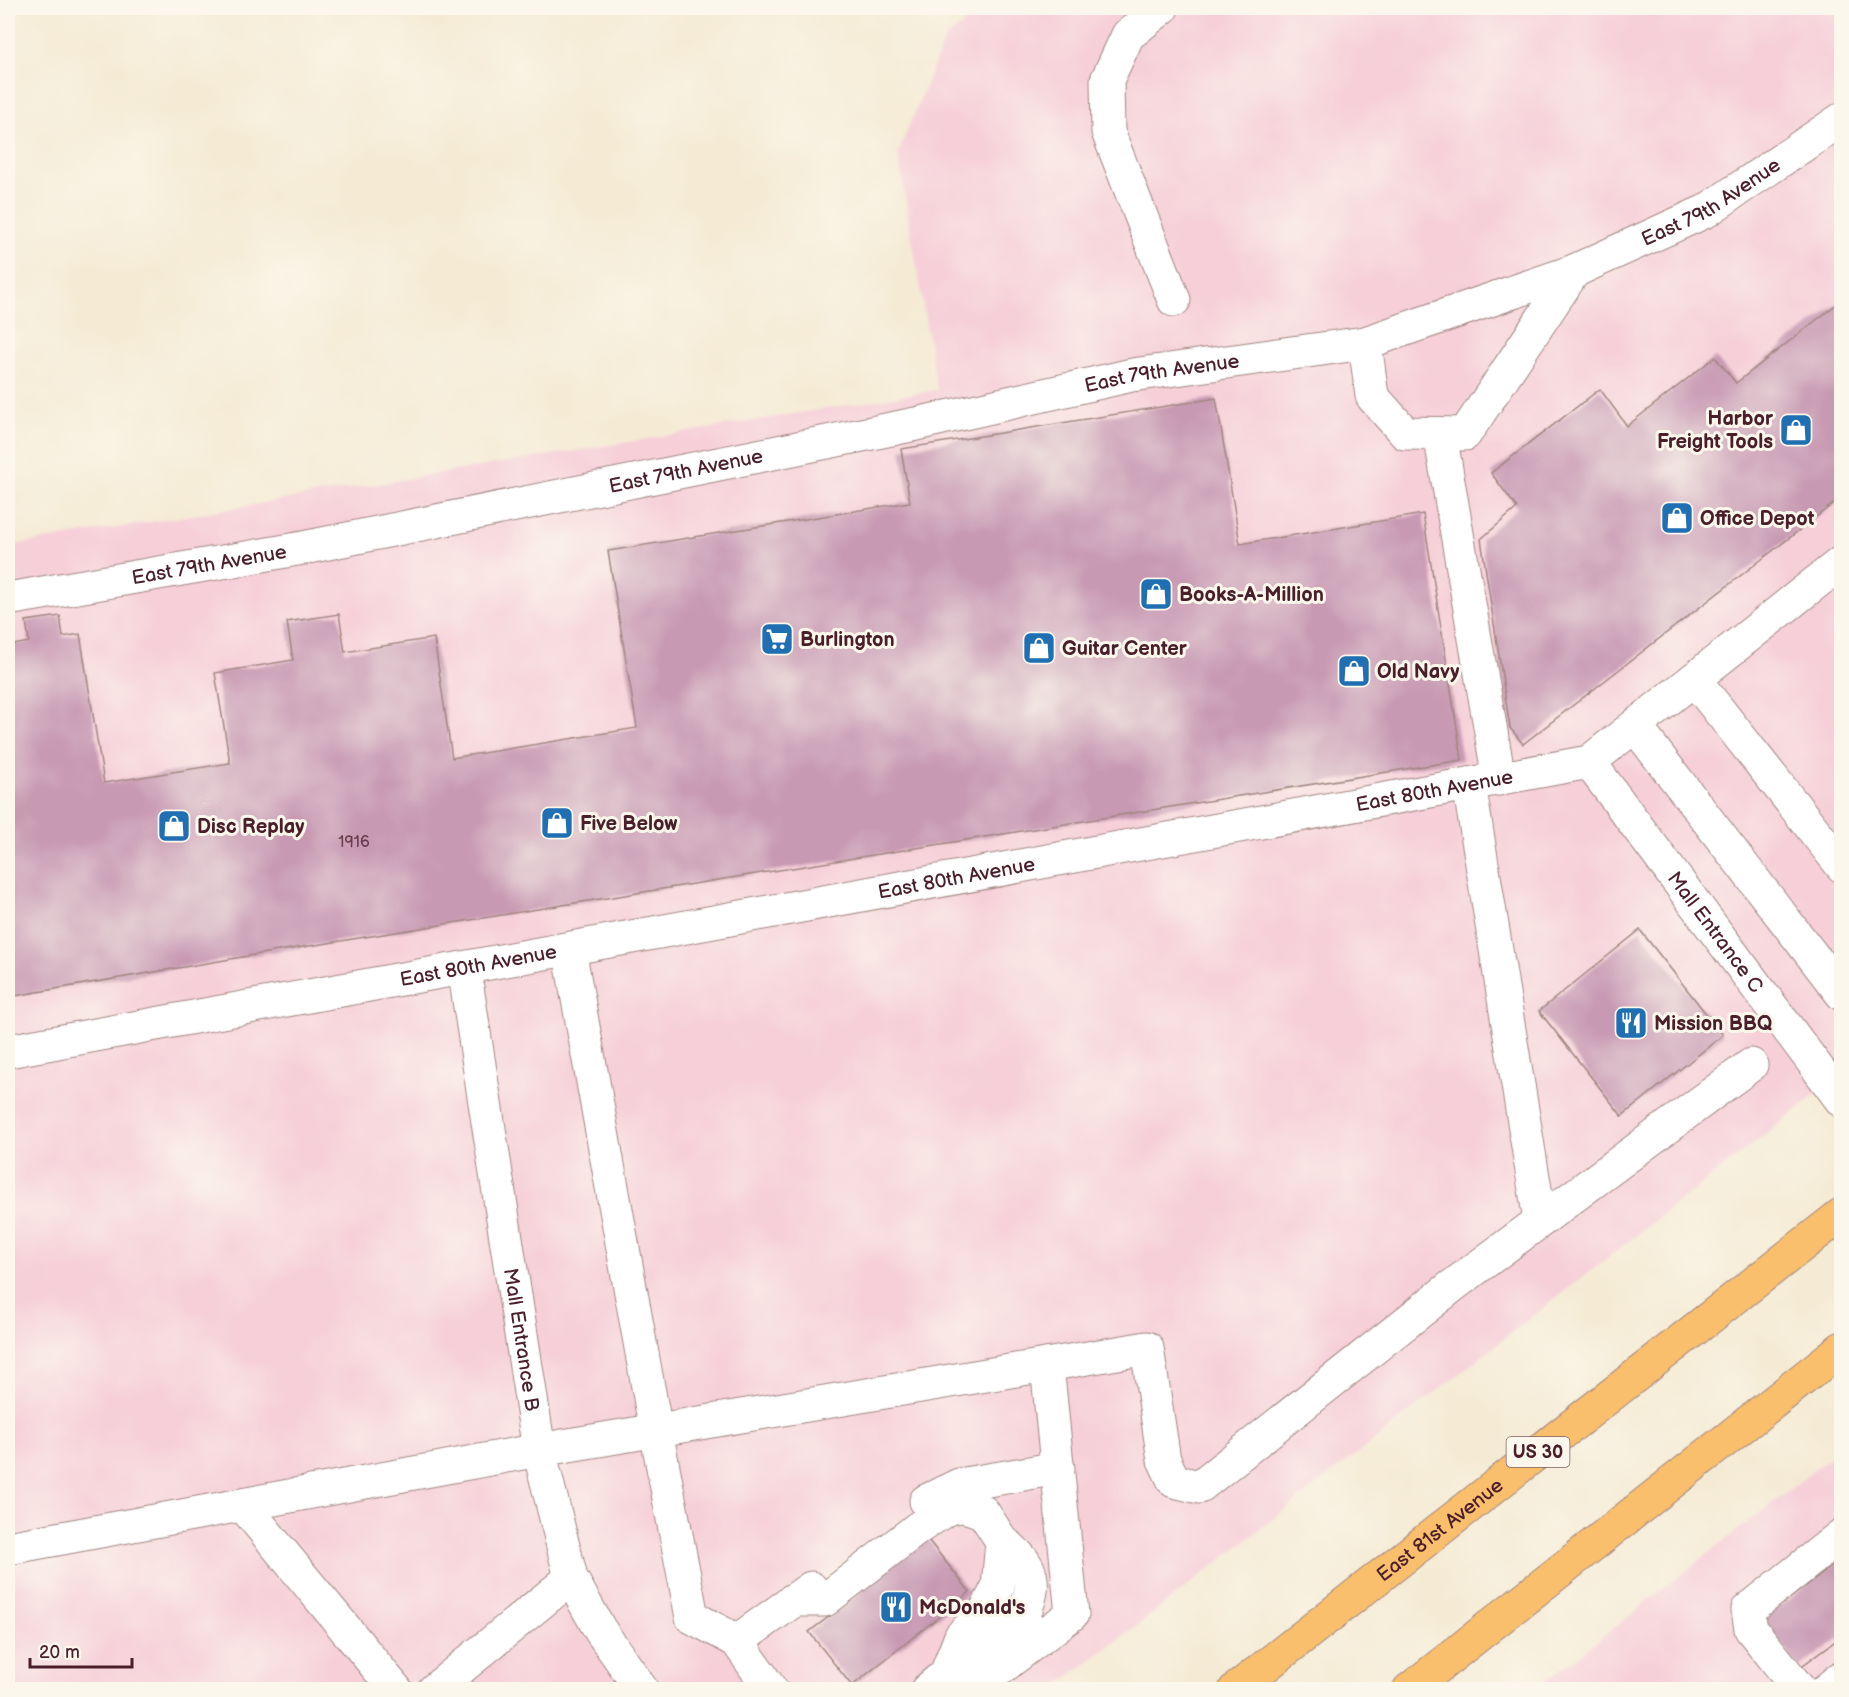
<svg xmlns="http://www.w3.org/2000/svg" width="1849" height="1697" font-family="'Balsamiq Sans',sans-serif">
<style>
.built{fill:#f6cfd9}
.building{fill:#c799b2}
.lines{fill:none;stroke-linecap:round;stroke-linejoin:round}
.minor-casing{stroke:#a08580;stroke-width:35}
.highway-casing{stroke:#a08580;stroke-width:35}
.minor{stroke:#fff;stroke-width:33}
.highway{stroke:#f9bf6d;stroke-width:33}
.labels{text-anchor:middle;stroke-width:6;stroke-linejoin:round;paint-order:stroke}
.number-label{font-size:16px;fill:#693e4d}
.shield{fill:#fbf7ec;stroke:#7f6065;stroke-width:1.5}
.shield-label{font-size:18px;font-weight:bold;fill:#4a1f2b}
.street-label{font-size:20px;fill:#4a1f2b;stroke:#fbf7ec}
.poi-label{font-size:20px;font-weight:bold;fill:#4a1f2b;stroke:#fbf7ec;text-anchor:start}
</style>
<rect width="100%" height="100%" fill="#fbf7ec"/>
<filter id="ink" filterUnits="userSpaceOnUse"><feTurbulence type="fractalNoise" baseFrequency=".0167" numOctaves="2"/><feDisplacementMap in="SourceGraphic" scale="12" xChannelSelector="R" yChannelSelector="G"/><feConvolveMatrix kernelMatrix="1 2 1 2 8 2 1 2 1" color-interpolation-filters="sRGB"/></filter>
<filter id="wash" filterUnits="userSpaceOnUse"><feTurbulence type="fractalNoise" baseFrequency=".008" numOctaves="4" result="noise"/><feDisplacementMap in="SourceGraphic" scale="24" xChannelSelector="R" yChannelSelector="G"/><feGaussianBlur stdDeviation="1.35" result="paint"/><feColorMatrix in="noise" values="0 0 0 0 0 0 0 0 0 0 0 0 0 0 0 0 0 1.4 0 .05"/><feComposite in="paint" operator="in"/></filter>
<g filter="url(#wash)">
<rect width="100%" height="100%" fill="#f5ebd5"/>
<path class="built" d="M985,8H1841V1075L1134,1628L1052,1689L8,1690V546L937,390L898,153L945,38Z
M1841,1449V1689H1536Z"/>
<g id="blocks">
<path class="building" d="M1842,300V497L1523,744L1510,728L1481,539L1517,508L1491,473L1600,389L1627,426L1715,357L1736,383Z
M1216,398L1240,544L1423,514L1462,760L260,954L8,997V646L29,642L26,621L60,616L63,637L80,634L104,783L230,763L215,673L293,660L287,622L339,614L345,652L434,638L452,758L637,728L608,551L910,502L901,449Z
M1640,930L1723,1035L1622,1116L1539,1011Z
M921,1531L970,1592L852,1686L809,1632L852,1599Z
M1842,1559V1636L1799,1668L1762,1619Z"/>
</g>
</g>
<g filter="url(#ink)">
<use href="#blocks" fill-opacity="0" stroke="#a08580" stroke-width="1.5"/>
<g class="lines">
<g class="minor-casing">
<g id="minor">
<path d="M1162,8L1128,35L1107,80L1108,132L1174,300"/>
<path d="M1365,343L1372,396L1405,433L1465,434L1574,271"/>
<path d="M1440,434L1499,779"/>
<path id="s1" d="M8,599L303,548L916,424L1132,375L1365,343L1574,271L1706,211L1842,119"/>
<path d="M1694,679L1842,866"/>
<path d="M1635,726L1842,994"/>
<path id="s2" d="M1589,762L1842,1101"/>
<path d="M1469,784L1540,1220"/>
<path d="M569,949L656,1431L692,1617L737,1641L771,1690"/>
<path id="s3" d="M464,968L539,1450L571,1578L600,1630L642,1690"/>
<path id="s4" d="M8,1051L1589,762L1842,562"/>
<path d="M926,1501L959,1485L1058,1468"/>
<path d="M243,1505L396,1690"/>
<path d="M8,1548L539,1450L1147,1348L1164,1460L1174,1481L1199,1487L1451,1287L1751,1065"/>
<path d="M793,1600H825L918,1528L948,1508L964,1506L983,1512L1002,1541L998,1587L985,1612L961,1636L946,1674L927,1690"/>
<path d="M737,1641L811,1588"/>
<path d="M946,1674C971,1658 1002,1643 1021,1620C1025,1616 1026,1609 1028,1603C1038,1574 1025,1558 1002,1541"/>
<path d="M434,1690L571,1578"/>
<path d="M972,1690L1072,1614L1047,1365"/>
<path d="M1800,1690L1751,1629L1748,1610L1842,1535"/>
<path d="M1826,1690L1842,1677"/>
</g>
</g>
<g class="highway-casing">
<g id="highway">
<path id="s5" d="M1235,1690L1842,1214"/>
<path d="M1409,1690L1842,1348"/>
</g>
</g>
<use href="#minor" class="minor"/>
<use href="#highway" class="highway"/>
</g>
</g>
<defs>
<g id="shop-square" transform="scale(1.725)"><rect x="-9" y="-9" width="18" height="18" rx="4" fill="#1f6fb2" stroke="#fbf7ec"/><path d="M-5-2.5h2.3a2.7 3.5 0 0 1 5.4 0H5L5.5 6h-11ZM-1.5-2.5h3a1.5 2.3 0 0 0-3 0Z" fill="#fff"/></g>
<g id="supermarket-square" transform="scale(1.725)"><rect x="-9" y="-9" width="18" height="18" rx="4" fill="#1f6fb2" stroke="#fbf7ec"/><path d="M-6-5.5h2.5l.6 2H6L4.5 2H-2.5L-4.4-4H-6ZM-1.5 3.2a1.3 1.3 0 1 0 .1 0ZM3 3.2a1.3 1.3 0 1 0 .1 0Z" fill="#fff"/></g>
<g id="restaurant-square" transform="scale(1.725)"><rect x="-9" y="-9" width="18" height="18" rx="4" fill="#1f6fb2" stroke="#fbf7ec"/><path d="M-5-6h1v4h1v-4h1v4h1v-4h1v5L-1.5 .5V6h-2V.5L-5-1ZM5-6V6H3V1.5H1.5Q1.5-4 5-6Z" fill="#fff"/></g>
</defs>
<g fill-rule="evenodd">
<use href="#shop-square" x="1796" y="430"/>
<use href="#shop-square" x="1677" y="518"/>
<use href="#shop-square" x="1156" y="594"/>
<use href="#supermarket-square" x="777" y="639"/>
<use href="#shop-square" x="1039" y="648"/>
<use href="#shop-square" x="1354" y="671"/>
<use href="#shop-square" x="557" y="823"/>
<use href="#shop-square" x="174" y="826"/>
<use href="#restaurant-square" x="1631" y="1023"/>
<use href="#restaurant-square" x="896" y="1607"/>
</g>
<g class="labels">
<g class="number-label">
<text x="354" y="847">1916</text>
</g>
<rect class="shield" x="1506.5" y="1437" width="63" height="30" rx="4.5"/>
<g class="shield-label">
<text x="1538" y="1458">US 30</text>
</g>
<g class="street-label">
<text dy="7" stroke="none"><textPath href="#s1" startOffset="1756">East 79th Avenue</textPath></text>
<text dy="7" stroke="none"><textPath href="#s1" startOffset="1176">East 79th Avenue</textPath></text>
<text dy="7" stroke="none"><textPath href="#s1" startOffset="690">East 79th Avenue</textPath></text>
<text dy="7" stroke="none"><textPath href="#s1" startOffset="204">East 79th Avenue</textPath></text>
<text dy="7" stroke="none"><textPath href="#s4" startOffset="1450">East 80th Avenue</textPath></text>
<text dy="7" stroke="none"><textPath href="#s4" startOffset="964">East 80th Avenue</textPath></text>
<text dy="7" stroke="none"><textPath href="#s2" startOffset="212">Mall Entrance C</textPath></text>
<text dy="7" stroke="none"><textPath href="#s4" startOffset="478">East 80th Avenue</textPath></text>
<text dy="7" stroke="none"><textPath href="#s3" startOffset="376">Mall Entrance B</textPath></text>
<text dy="7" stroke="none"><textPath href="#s5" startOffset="260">East 81st Avenue</textPath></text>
</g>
<g class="poi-label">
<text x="1773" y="425" text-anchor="end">Harbor<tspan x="1773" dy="23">Freight Tools</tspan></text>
<text x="1700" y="525">Office Depot</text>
<text x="1179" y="601">Books-A-Million</text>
<text x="800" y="646">Burlington</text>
<text x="1062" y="655">Guitar Center</text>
<text x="1377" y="678">Old Navy</text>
<text x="580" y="830">Five Below</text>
<text x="197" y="833">Disc Replay</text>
<text x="1654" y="1030">Mission BBQ</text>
<text x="919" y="1614">McDonald's</text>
</g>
</g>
<rect width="1849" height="1697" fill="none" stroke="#fbf7ec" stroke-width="30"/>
<path d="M30 1658v9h102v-9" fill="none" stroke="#4a1f2b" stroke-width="3"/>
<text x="39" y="1658" font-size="18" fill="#4a1f2b" stroke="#fbf7ec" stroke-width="4.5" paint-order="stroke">20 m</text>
</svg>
